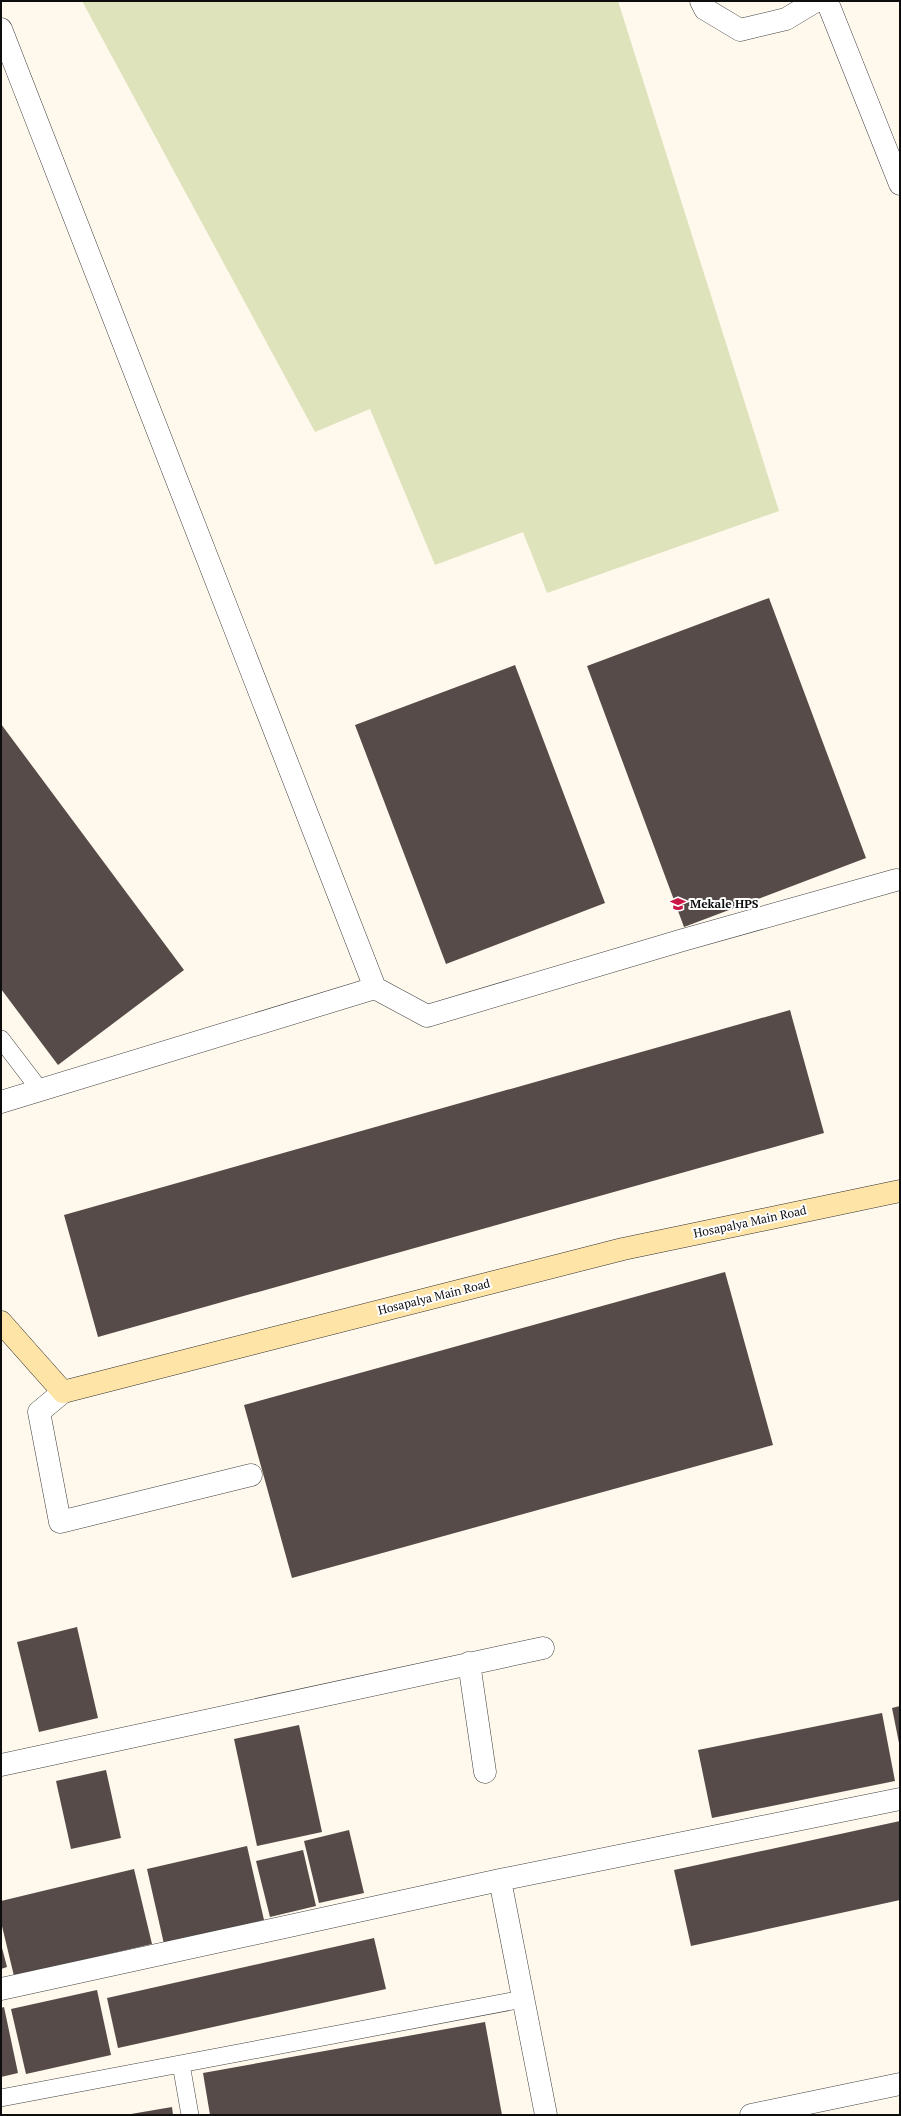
<svg xmlns="http://www.w3.org/2000/svg" width="901" height="2116" font-family="'PT Serif',serif">
<style>
.cemetery{fill:#dee3bb}
.building{fill:#564b48}
.lines{fill:none;stroke-linecap:round;stroke-linejoin:round}
.lane-casing{stroke:#404040;stroke-width:18}
.street-casing{stroke:#404040;stroke-width:23}
.secondary-casing{stroke:#2f2f2f;stroke-width:23}
.lane{stroke:#fff;stroke-width:17}
.street{stroke:#fff;stroke-width:22}
.secondary{stroke:#ffe4a7;stroke-width:22}
.labels{text-anchor:middle;stroke-width:4;stroke-linejoin:round;paint-order:stroke}
.poi-label{font-size:12px;font-weight:bold;fill:#0d0d0d;stroke:#fff;text-anchor:start}
.street-label{font-size:12px;fill:#0d0d0d;stroke:#fff}
</style>
<rect width="100%" height="100%" fill="#fff8ec"/>
<path class="cemetery" d="M82,1H618L779,511L547,593L523,532L435,565L370,409L315,432Z"/>
<path class="building" d="M769,598L866,858L684,927L587,666Z
M515,665L605,903L446,964L355,725Z
M1,724L184,970L58,1065L1,989Z
M790,1010L824,1133L98,1337L64,1215Z
M725,1272L773,1445L292,1578L244,1405Z
M77,1627L98,1718L39,1732L17,1642Z
M900,1706V1743H899L892,1708Z
M882,1713L895,1781L712,1818L698,1750Z
M299,1725L322,1832L257,1846L234,1739Z
M106,1770L121,1838L71,1849L56,1781Z
M900,1821V1900L691,1946L674,1870Z
M349,1830L364,1893L319,1903L304,1841Z
M247,1846L264,1920L164,1944L147,1869Z
M303,1850L316,1906L270,1917L256,1861Z
M134,1869L152,1944L14,1976L1,1922V1901Z
M374,1938L386,1989L118,2048L107,1998Z
M1,1944L7,1967L1,1969Z
M97,1990L111,2055L26,2074L11,2009Z
M4,2007L18,2073L1,2077V2008Z
M485,2022L502,2115H210L203,2073Z
M172,2107L173,2115H131V2114Z"/>
<g class="lines">
<g class="lane-casing">
<path id="lane" d="M1,1039L40,1090
M181,2064L190,2115
M1,2098L523,1999"/>
</g>
<g class="street-casing">
<path id="street" d="M701,1L705,9L740,30L786,19L816,1
M827,1L900,184
M1,29L375,988L1,1102
M375,988L427,1016L683,940L896,880
M63,1392L39,1412L60,1522L251,1475
M469,1663L485,1772
M1,1765L543,1648
M500,1880L546,2115
M1,1989L500,1880L900,1799
M751,2115L900,2084"/>
</g>
<g class="secondary-casing">
<path id="secondary" d="M1,1322L63,1392L623,1249L900,1191"/>
</g>
<use href="#lane" class="lane"/>
<use href="#street" class="street"/>
<use href="#secondary" class="secondary"/>
</g>
<defs>
<g id="school-bare" transform="scale(1.2)"><path d="M0-5L7-2L0 1L-7-2ZM-4 1L0 2.5L4 1V4Q0 6-4 4Z" fill="#ca1743" stroke="#fff" stroke-width="2.5" paint-order="stroke"/></g>
</defs>
<g fill-rule="evenodd">
<use href="#school-bare" x="678" y="904"/>
</g>
<g class="labels">
<g class="poi-label">
<text x="690" y="908">Mekale HPS</text>
</g>
<g class="street-label">
<text transform="translate(750 1222) rotate(-12)" y="4">Hosapalya Main Road</text>
<text transform="translate(434 1297) rotate(-14)" y="4">Hosapalya Main Road</text>
</g>
</g>
<rect width="901" height="2116" fill="none" stroke="#0d0d0d" stroke-width="4"/>
</svg>
